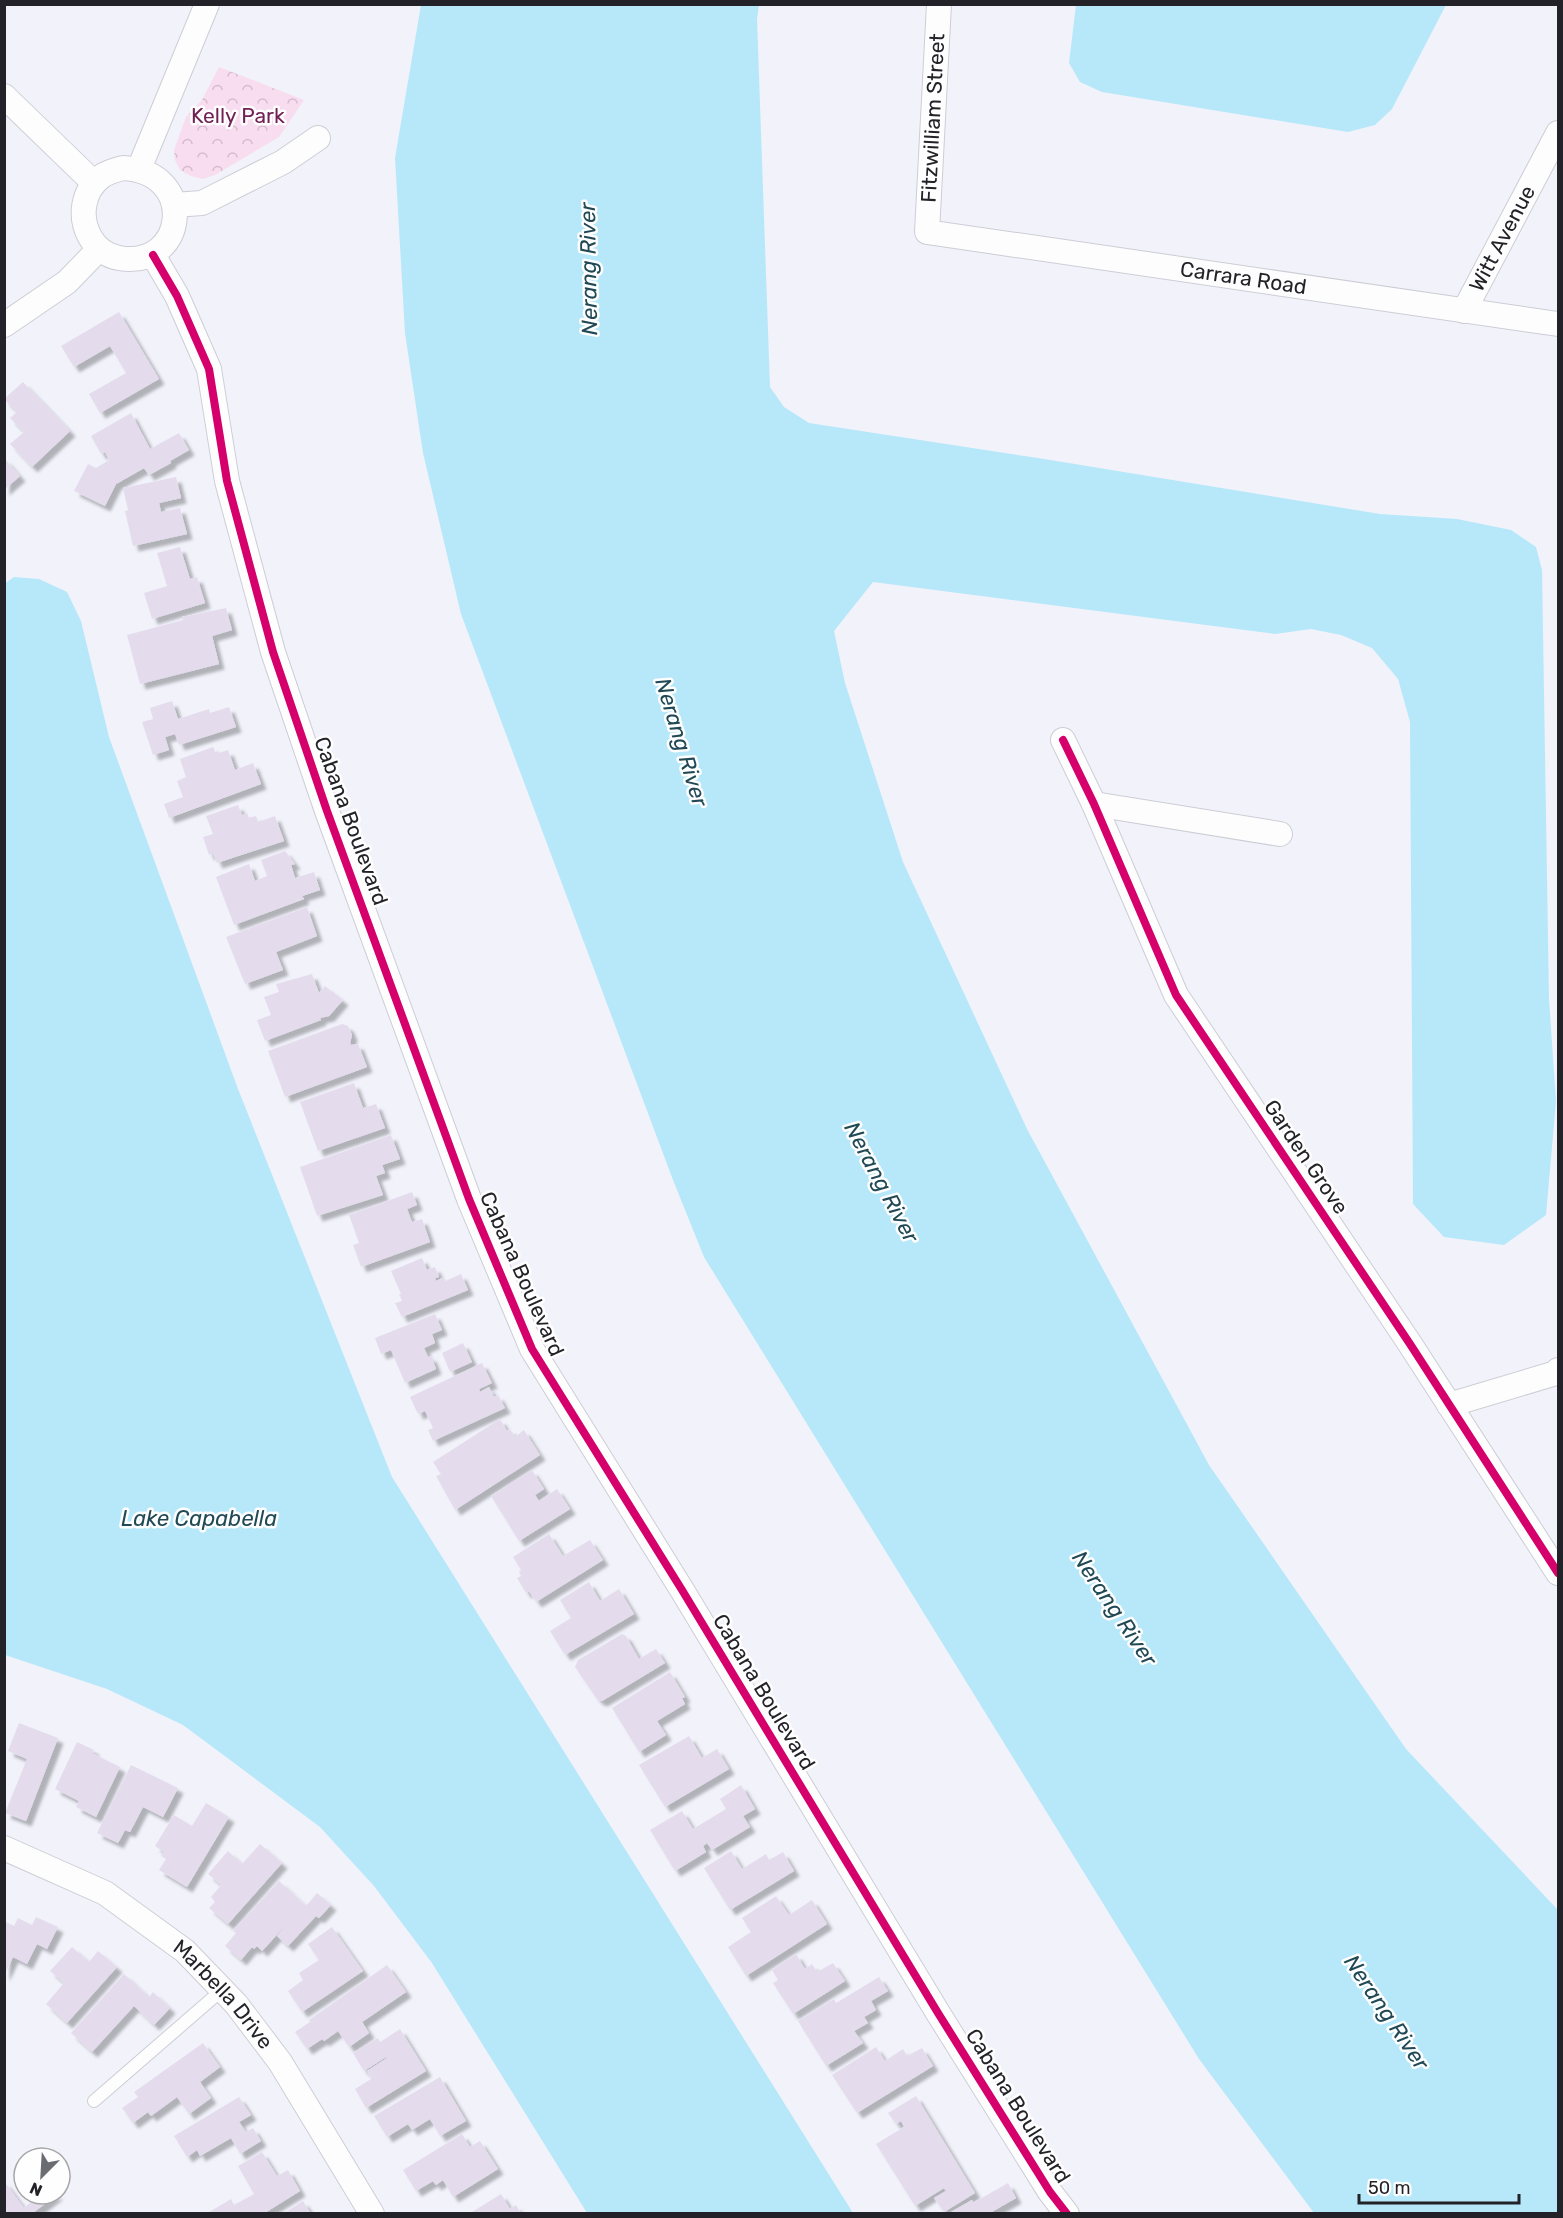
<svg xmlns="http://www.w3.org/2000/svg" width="1563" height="2218" font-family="Rubik,sans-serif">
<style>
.forest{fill:url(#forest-crowns)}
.water{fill:#b6e8fa}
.building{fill:#e4dcec;filter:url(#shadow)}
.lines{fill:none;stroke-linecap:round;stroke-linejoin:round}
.lane-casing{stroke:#cdced5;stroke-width:14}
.street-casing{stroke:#cdced5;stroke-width:26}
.lane{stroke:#fdfdfe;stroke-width:12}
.street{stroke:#fdfdfe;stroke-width:24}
.cycleway-casing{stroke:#fefefe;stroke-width:11}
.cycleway{stroke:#d6006c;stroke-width:8}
.labels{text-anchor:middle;stroke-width:5;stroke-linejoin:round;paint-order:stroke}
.park-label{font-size:21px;fill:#712254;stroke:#fefefe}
.street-label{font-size:21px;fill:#222228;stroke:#fefefe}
.water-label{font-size:22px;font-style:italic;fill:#204955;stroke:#fefefe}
</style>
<defs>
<pattern id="forest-crowns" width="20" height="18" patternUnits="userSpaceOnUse" patternTransform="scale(1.5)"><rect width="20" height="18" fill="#f8dcef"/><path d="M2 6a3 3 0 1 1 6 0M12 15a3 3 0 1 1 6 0" fill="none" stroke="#d4bccd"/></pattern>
<filter id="shadow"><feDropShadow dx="5.5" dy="5.5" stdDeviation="1.5" flood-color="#0004"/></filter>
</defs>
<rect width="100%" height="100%" fill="#f2f2fb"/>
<path class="forest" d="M219,67L304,100L279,137L215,175L203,179L191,176L180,170L175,160L174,150L186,117L202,100Z"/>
<path class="water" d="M421,5H759L757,19L770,387L784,407L809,423L1038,458L1380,514L1457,519L1511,530L1536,547L1542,570L1549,999L1556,1101L1546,1215L1504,1245L1444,1237L1413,1204L1410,722L1398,679L1372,648L1341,635L1311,629L1275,634L873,582L834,631L845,683L903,862L1027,1129L1209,1465L1406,1749L1558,1910V2213H1314L1199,2059L704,1257L673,1180L461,614L423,453L405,333L395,158Z
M1076,5V4L1446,5L1392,109L1375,125L1348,132L1102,92L1080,82L1069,63Z
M14,577L39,579L67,592L81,621L109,737L238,1089L392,1477L853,2213H587L432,1963L374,1886L320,1827L183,1725L107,1689L5,1655L4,584Z"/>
<path class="building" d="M119,312L159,379L100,413L89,394L126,373L110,346L74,367L61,346Z
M23,382L70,431L32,467L10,444L24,432L10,418L17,412L4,399Z
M131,413L150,449L179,433L189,450L170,461L171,463L149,475L144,468L116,484L105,506L74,491L88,464L96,468L109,460L105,452L101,454L91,436Z
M4,458L20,476L4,490Z
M176,477L181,498L159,503L161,512L180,508L187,534L133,546L125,511L128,510L123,488Z
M180,547L190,579L197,577L205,603L152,619L144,593L167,586L157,553Z
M226,608L232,630L212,636L219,664L140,684L127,635L183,620L182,617Z
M172,701L178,719L209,709L210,713L229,707L236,727L179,745L175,734L165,737L169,750L153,755L142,722L153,719L150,708Z
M213,747L216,754L228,750L235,770L253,763L261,784L169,818L164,804L183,797L177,781L186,777L180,759Z
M238,805L242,815L247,813L249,818L256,816L258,822L275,816L284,841L217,863L213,853L209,855L203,837L213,834L206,816Z
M285,851L295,864L291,865L295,878L314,872L320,890L302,896L304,899L234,925L216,877L249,864L255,881L267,876L261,860Z
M307,907L317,936L276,952L283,970L245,984L226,937Z
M312,974L319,993L325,986L343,1000L329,1016L320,1018L321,1020L265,1041L257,1020L271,1015L264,997L279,992L276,984Z
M342,1024L348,1026L352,1035L350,1043L351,1045L358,1044L367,1067L285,1097L268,1051Z
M354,1083L363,1108L376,1104L385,1128L318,1151L300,1102Z
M391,1135L400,1159L382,1165L385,1173L376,1176L383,1195L317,1216L300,1167Z
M412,1192L417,1205L407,1209L412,1222L422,1219L430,1242L361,1267L353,1245L359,1243L349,1215Z
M422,1258L427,1270L435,1267L439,1277L435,1278L436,1281L444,1277L445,1281L461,1274L468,1290L402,1317L395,1303L402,1301L399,1294H401L391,1271Z
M435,1314L442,1330L432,1334L435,1343L424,1348L428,1357L431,1356L436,1369L405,1383L391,1350L381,1354L375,1338Z
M463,1343L472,1362L450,1372L442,1353Z
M482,1363L492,1383L479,1389L480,1392L489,1387L494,1397L498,1395L505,1408L433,1441L428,1430L433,1428L425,1411L418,1414L410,1397Z
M500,1419L507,1431L510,1429L515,1437L524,1430L540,1455L455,1510L436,1476L441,1474L433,1462Z
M532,1470L544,1489L535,1495L539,1501L557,1489L570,1509L519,1541L491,1496Z
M549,1534L563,1556L590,1540L603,1560L536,1602L529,1591L526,1593L517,1578L521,1576L519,1572L521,1570L513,1557Z
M589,1582L600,1601L619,1589L634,1614L565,1655L550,1631L571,1618L560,1600Z
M622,1634L626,1636L639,1659L656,1649L665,1663L602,1701L597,1699L575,1667L578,1660Z
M670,1672L685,1697L682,1698L685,1704L657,1721L666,1735L639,1752L612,1708Z
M19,1723L58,1738L26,1821L5,1813L27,1759L8,1751Z
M689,1736L702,1758L717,1749L729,1769L665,1807L639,1765Z
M77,1742L94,1750L92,1753L120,1767L96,1817L76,1807L79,1801L55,1789Z
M131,1765L178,1788L163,1817L143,1807L130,1832L125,1830L118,1843L97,1833Z
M741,1785L755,1809L743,1816L750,1827L712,1850L707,1843L703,1846L706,1852L675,1871L650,1830L682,1811L693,1829L726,1809L720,1799Z
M206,1803L229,1817L187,1887L159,1870L166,1859L161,1856L164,1852L155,1846L174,1815L192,1826Z
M260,1844L282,1863L228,1924L209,1908L215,1902L211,1897L221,1885L208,1874L228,1851L242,1864Z
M731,1851L742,1869L766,1854L769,1860L783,1852L794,1871L730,1910L704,1868Z
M279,1881L306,1906L317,1893L331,1905L319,1918L316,1916L288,1946L277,1936L285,1926L262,1951L257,1946L254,1949L252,1947L241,1960L225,1946L236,1933L233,1931Z
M776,1896L789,1915L812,1900L827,1924L746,1976L728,1947L751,1932L742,1918Z
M36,1917L58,1927L47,1949L37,1944L27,1964L13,1957L4,1976V1921L14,1926L18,1918L32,1925Z
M332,1927L363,1971L302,2012L288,1991L303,1980L299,1973L319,1960L308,1944Z
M72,1947L89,1962L98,1951L117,1967L67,2023L46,2004L64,1983L50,1971Z
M796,1954L805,1969L812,1964L817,1972L833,1963L845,1981L793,2014L773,1983L778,1980L772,1970Z
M387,1965L406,1992L362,2022L369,2033L349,2047L338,2031L324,2041L322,2039L307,2049L295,2032L310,2022L309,2020Z
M124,1974L149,1997L153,1992L170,2008L154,2025L134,2006L92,2052L71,2033Z
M879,1977L888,1991L871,2001L876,2010L864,2017L868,2023L854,2031L863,2043L826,2066L798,2021L834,1999L836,2003Z
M400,2029L426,2071L366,2108L355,2089L371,2079L367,2071L387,2058L386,2057L364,2071L353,2053L378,2038L380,2042Z
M203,2043L220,2067L200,2082L211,2098L189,2114L177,2097L151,2116L148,2112L133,2123L122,2108L138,2097L134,2092Z
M876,2047L885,2061L903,2049L907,2056L922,2048L933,2066L857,2113L832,2075Z
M440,2077L466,2121L440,2136L430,2119L412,2130L408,2124L387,2137L374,2116Z
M916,2096L975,2193L944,2212L934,2198L946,2191L944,2188L915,2206L876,2144L904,2127L901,2121L896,2124L888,2113Z
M239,2097L251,2115L239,2122L246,2132L253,2128L261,2141L240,2154L231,2138L200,2156L197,2150L187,2157L174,2136Z
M462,2134L470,2147L480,2141L498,2169L453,2197L443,2180L436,2185L433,2181L416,2191L403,2170Z
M262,2152L277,2176L288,2170L300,2191L263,2214H206L231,2199L234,2205L254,2194L238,2166Z
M4,2181L24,2208L31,2202L25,2194H58L34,2212L35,2214H4Z
M1008,2183L1016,2198L988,2214L951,2212L972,2200L973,2203Z
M501,2194L510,2209L516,2205L521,2214H473L472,2212Z
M303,2201L311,2214H283Z"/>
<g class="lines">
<g class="lane-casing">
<path id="lane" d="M94,2101L222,1990"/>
</g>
<g class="street-casing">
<g id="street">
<path id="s1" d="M939,4L927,232L1558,324"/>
<path d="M4,96L94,183"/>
<path d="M123,168C199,172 186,270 119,258C107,256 96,248 90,237C79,217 82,191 102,176C108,172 116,170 123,168Z"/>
<path d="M139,169L207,4"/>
<path d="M174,205L202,203L283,162L318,138"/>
<path d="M153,255L177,296L209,369L227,481L273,652L327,811L469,1199L532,1349L682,1590L938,2013L1050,2192L1067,2214"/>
<path id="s2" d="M1464,311L1558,133"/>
<path d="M4,325L67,282L99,249"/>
<path d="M1063,740L1094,804L1176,995L1410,1344L1558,1573"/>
<path d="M1094,804L1280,834"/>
<path d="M1449,1405L1556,1373L1558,1370"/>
<path id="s3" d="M4,1848L105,1893L185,1951L236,2004L280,2062L372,2214"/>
</g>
</g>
<use href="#lane" class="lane"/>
<use href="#street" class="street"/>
<g class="cycleway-casing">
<path id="cycleway" d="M153,255L177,296L209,369L227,481L273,652L327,811L469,1199L532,1349L682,1590L938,2013L1050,2192L1067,2214
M1063,740L1094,804L1176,995L1410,1344L1558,1573"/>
</g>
<use href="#cycleway" class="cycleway"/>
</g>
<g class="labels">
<g class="park-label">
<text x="238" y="123">Kelly Park</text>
</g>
<g class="street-label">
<text transform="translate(933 118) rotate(-87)" y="7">Fitzwilliam Street</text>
<text dy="7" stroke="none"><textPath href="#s2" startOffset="82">Witt Avenue</textPath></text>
<text dy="7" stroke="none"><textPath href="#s1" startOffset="548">Carrara Road</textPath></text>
<text transform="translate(351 821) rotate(70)" y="7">Cabana Boulevard</text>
<text transform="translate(1306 1157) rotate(56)" y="7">Garden Grove</text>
<text transform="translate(522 1274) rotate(66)" y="7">Cabana Boulevard</text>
<text transform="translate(764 1692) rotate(59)" y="7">Cabana Boulevard</text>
<text dy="7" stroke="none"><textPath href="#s3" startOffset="267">Marbella Drive</textPath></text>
<text transform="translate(1018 2106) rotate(58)" y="7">Cabana Boulevard</text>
</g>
<g class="water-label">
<text transform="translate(588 269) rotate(-91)" y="8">Nerang River</text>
<text transform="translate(682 742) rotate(73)" y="8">Nerang River</text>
<text transform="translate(882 1182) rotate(62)" y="8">Nerang River</text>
<text x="199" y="1526">Lake Capabella</text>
<text transform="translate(1115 1608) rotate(56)" y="8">Nerang River</text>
<text transform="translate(1387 2012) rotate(56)" y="8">Nerang River</text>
</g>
</g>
<rect width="1563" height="2218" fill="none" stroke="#222228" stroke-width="12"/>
<g transform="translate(42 2176) rotate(204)"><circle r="28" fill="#fefefe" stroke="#a6a6a8" stroke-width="1.5"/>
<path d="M0-4.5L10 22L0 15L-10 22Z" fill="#6b6b72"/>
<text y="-9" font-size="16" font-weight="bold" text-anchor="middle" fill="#222228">N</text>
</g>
<path d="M1359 2194v9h160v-9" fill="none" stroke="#222228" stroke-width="3"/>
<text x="1368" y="2194" font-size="18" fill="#222228" stroke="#fefefe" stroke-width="4.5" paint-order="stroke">50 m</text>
</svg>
